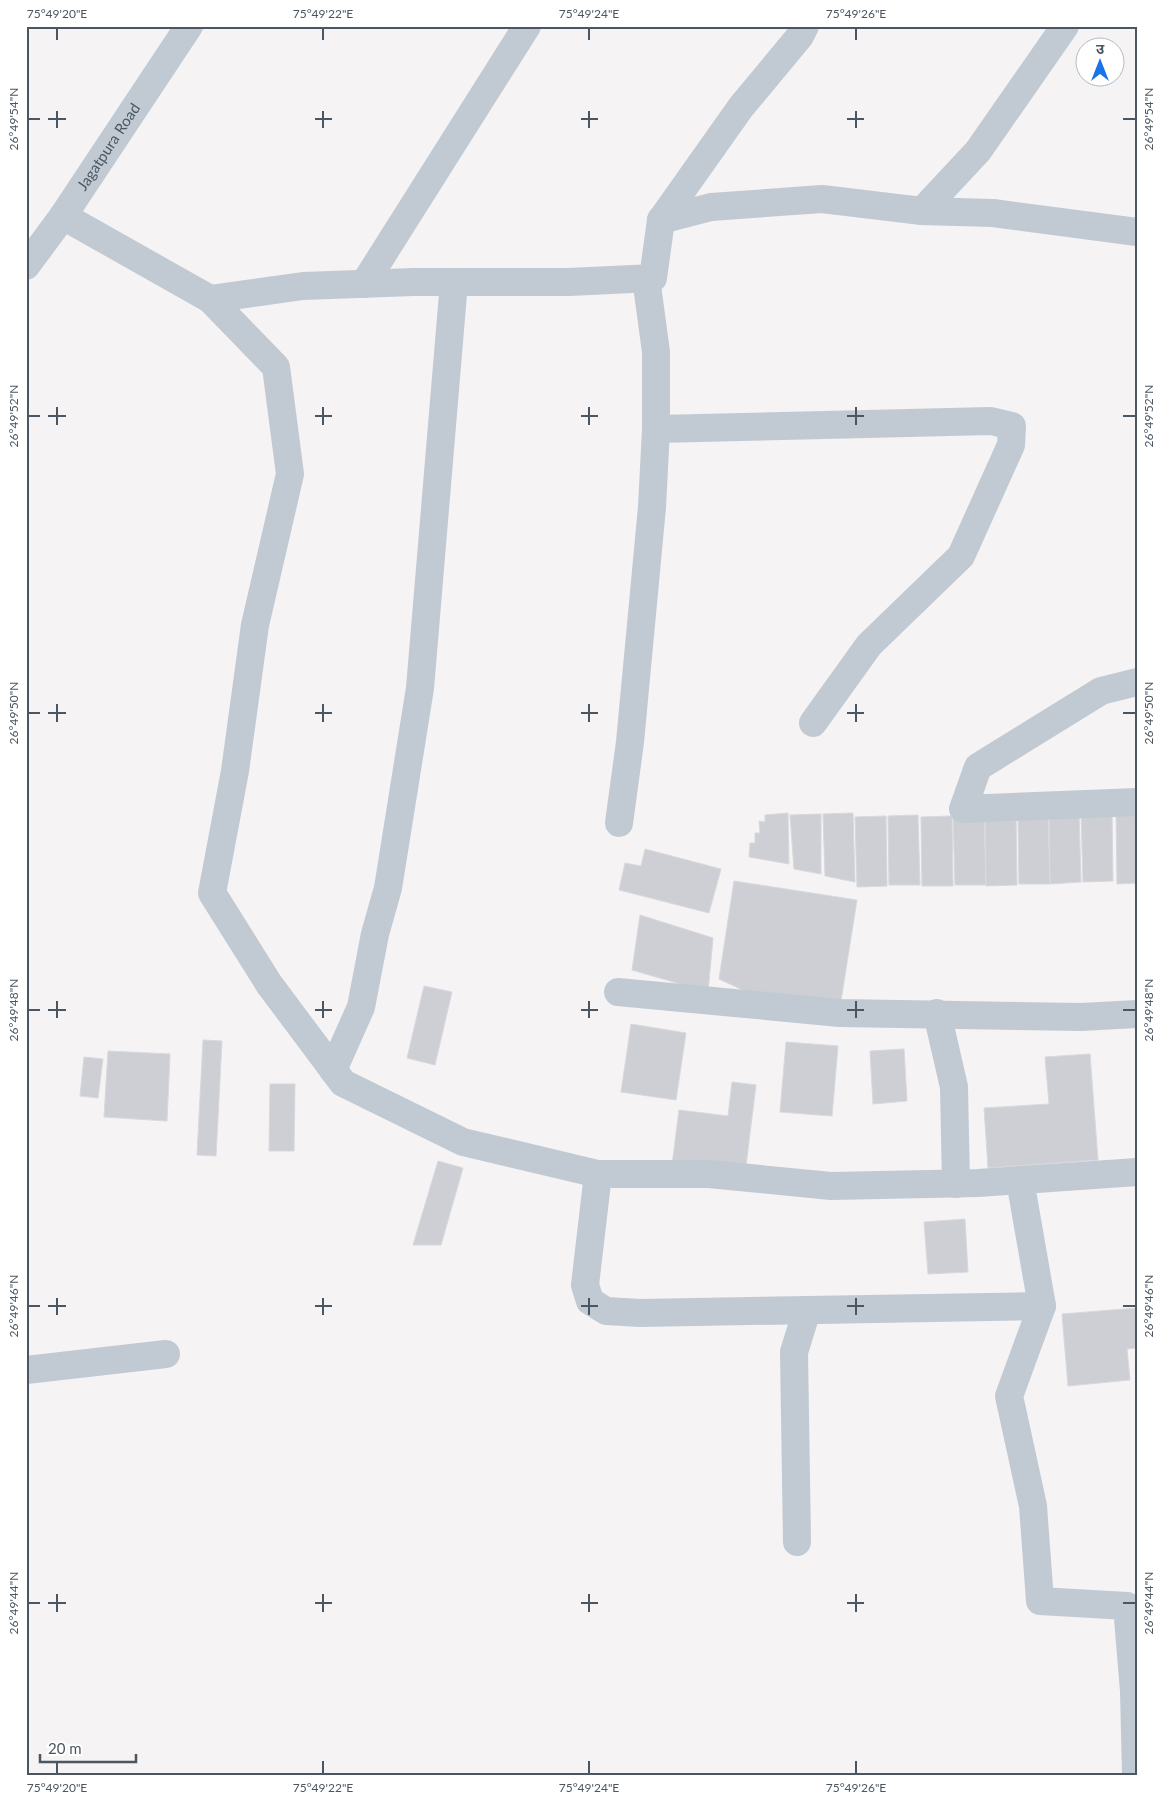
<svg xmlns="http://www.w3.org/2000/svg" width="1163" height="1801" font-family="Lato,'Noto Sans Devanagari',sans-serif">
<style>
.building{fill:#cdcfd5;stroke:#d7d9de}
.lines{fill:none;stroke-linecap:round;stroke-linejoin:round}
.minor{stroke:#c1cad2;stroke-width:28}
.ticks{fill:none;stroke:#4a5661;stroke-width:2}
.labels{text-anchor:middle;stroke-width:4;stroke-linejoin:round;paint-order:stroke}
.street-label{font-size:15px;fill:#4a5661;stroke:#fff}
.neatline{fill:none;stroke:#4a5661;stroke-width:2}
.ticks-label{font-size:12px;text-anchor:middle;fill:#4a5661}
</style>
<rect width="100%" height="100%" fill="#f5f3f3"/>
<path class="building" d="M1081,812H1112L1113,881L1083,882Z
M788,813L789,864L749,857L750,843H755V833H760L759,821L765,822V815Z
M853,813L855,882L825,876L823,814Z
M1079,813L1081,882L1050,884L1049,814Z
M1116,813H1137V883L1117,884Z
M821,814V874L794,869L790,815Z
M1048,814L1050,884H1019L1018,815Z
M918,815L920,885H889L888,816Z
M953,815H984L986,885H955Z
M1016,815L1017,885L986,886L985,816Z
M886,816L887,886L857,887L855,817Z
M952,816L953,886H922L921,817Z
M645,849L721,869L709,913L619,890L625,863L641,866Z
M734,881L857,900L840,1007L749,993L719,979Z
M640,915L713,938L708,992L632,970Z
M424,986L452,992L435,1065L407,1058Z
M631,1024L686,1033L676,1100L621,1092Z
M203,1040L222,1041L216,1156L197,1155Z
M786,1042L838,1046L832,1116L780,1112Z
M904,1049L907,1101L873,1104L870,1051Z
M108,1051L170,1054L167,1121L104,1117Z
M1090,1054L1098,1160L988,1168L984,1108L1049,1104L1045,1057Z
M84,1057L103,1059L98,1098L80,1096Z
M732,1082L756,1085L745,1174L672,1165L679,1110L728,1116Z
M270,1084H295L294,1151H269Z
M438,1161L463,1168L441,1245H413Z
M965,1219L968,1272L928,1274L924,1222Z
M1137,1308V1348L1127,1349L1130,1380L1068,1386L1062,1314Z"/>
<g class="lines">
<g class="minor">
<path d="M922,211L978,151L1065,26"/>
<path d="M63,216L210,299L303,286L413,282H569L653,278L661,220L711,207L822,199L922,211L993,213L1137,232"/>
<path d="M661,220L741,107L800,36L805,26"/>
<path id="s1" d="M26,266L63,216L189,26"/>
<path d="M364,284L527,26"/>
<path d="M210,299L276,367L290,474L255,625L235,771L212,893L269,984L343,1083L463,1142L598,1174H709L831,1186L978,1183L1137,1172"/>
<path d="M656,429L991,421L1012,426L1011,445L961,556L869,645L813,723"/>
<path d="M1137,682L1101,691L978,767L963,809L1137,802"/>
<path d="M619,823L630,742L652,507L656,429V352L646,278"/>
<path d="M618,992L840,1013L1081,1017L1137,1014"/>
<path d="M937,1013L954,1087L956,1184"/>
<path d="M333,1070L361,1007L375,934L388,888L420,688L454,282"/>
<path d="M598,1174L585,1285L590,1301L606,1311L640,1313L1042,1306"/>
<path d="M1020,1180L1042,1306L1009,1396L1033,1506L1040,1601L1127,1606L1134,1691L1136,1775"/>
<path d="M26,1370L166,1354"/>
<path d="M797,1542L794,1352L807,1310"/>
</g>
</g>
<path class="ticks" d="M57,28V40M323,28V40M589,28V40M856,28V40M57,111V128M323,111V128M589,111V128M856,111V128M28,119H40M48,119H66M315,119H332M581,119H598M847,119H864M1123,119H1136M57,407V425M323,407V425M589,407V425M856,407V425M28,416H40M48,416H66M315,416H332M581,416H598M847,416H864M1123,416H1136M57,704V722M323,704V722M589,704V722M856,704V722M28,713H40M48,713H66M315,713H332M581,713H598M847,713H864M1123,713H1136M57,1001V1018M323,1001V1018M589,1001V1018M856,1001V1018M28,1010H40M48,1010H66M315,1010H332M581,1010H598M847,1010H864M1123,1010H1136M57,1298V1315M323,1298V1315M589,1298V1315M856,1298V1315M28,1306H40M48,1306H66M315,1306H332M581,1306H598M847,1306H864M1123,1306H1136M57,1594V1612M323,1594V1612M589,1594V1612M856,1594V1612M28,1603H40M48,1603H66M315,1603H332M581,1603H598M847,1603H864M1123,1603H1136M57,1761V1774M323,1761V1774M589,1761V1774M856,1761V1774"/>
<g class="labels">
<g class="street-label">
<text dy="5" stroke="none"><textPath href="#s1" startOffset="145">Jagatpura Road</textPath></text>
</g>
</g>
<rect width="1163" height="1801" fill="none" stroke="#ffffff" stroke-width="55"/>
<g transform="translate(1100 62)"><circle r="24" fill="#ffffff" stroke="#b7bbc0"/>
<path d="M0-4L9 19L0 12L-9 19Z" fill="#1a73e8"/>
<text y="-8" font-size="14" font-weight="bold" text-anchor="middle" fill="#4a5661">उ</text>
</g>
<path d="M40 1754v8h96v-8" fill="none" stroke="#4a5661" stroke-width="2.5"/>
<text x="48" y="1754" font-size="15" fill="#4a5661" stroke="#ffffff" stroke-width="4" paint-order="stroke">20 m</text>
<rect x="28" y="28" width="1108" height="1746" class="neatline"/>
<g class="ticks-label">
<text x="57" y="18">75°49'20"E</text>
<text x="323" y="18">75°49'22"E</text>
<text x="589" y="18">75°49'24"E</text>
<text x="856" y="18">75°49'26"E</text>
<text transform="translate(14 119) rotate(-90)" y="4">26°49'54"N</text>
<text transform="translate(1149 119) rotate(-90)" y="4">26°49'54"N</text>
<text transform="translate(14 416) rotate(-90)" y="4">26°49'52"N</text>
<text transform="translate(1149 416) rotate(-90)" y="4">26°49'52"N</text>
<text transform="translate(14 713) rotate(-90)" y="4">26°49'50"N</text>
<text transform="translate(1149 713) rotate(-90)" y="4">26°49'50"N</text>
<text transform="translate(14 1010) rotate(-90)" y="4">26°49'48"N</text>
<text transform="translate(1149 1010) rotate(-90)" y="4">26°49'48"N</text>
<text transform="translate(14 1306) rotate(-90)" y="4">26°49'46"N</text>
<text transform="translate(1149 1306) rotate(-90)" y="4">26°49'46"N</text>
<text transform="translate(14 1603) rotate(-90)" y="4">26°49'44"N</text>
<text transform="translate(1149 1603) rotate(-90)" y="4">26°49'44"N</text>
<text x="57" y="1792">75°49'20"E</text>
<text x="323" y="1792">75°49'22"E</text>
<text x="589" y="1792">75°49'24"E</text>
<text x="856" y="1792">75°49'26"E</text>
</g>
</svg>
